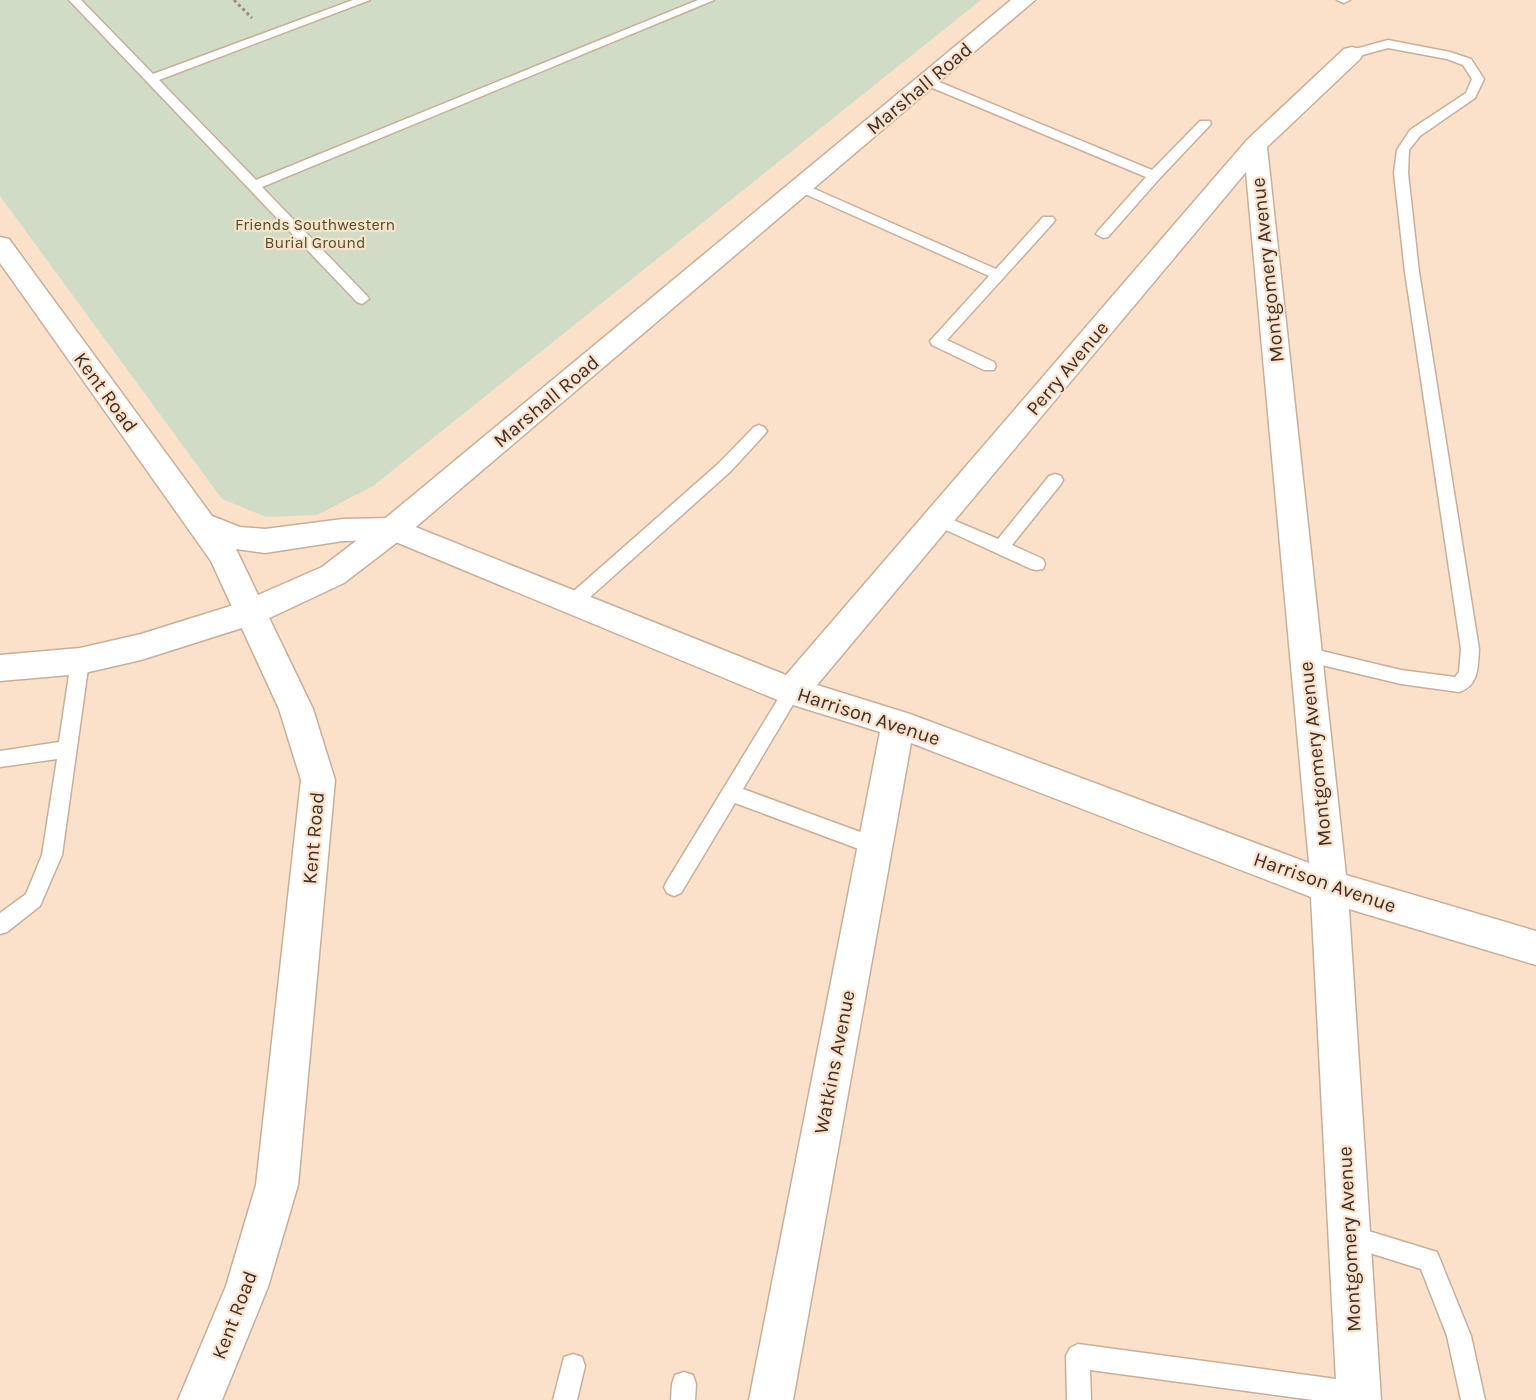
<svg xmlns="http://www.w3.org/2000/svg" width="1536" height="1400" font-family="Karla,sans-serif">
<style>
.green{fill:#d0dcc6}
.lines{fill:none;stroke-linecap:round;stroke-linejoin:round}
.lane-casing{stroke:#c8af99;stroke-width:3}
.street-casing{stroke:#c8af99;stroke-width:3}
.secondary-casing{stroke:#c8af99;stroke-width:3}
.path{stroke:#9f8c7c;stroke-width:3;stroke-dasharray:3 3;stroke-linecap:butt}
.lane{fill:#fff;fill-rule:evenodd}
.street{fill:#fff;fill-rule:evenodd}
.secondary{fill:#fff;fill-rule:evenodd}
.labels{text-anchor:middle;stroke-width:4.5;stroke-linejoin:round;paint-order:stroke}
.far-park-label{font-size:16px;fill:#41562c;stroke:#fce1ca}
.street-label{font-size:20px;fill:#3c3229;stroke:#fce1ca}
</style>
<rect width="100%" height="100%" fill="#fce1ca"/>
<path class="green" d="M0,0H981L373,486L317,515L266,517L222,499L0,196Z"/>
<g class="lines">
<g class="lane-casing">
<path id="lane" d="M69,0H81L153,74L353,0H370L159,80L256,180L698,0H714L262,187L367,296L369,299L362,304L357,302Z
M1337,0H1350L1344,3Z
M1388,40L1450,52L1471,59L1484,79L1475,98L1420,136L1409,150L1408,173L1419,272L1479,649C1478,666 1479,686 1459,692L1401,684L1305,661L1299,659L1296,654L1299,649L1305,647L1401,670L1455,677L1459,672L1461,649L1405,272L1394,173L1397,150L1410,130L1466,93L1472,79L1463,65L1447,59L1388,48L1352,58L1346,54L1348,51Z
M927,77L1152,170L1200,121H1210L1211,124L1159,179L1108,237L1103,238L1096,234L1098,231L1146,177L923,84L921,81Z
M801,183L996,269L1043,217H1053L1055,220L1053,223L947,340L994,362L996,366L994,370H984L932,345L930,341L989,276L796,190L794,187L796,184Z
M759,425L764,427L767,431L764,435L730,472L579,607L573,609L567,607L564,602L567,597L718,464L754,427Z
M1055,474L1061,476L1063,480L1061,484L1012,545L1043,559L1045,564L1043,569L1037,570L1031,569L933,524L931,520L933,516L939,514L998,539L1049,476Z
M80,654L86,656L89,661L62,855L40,906L7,932L0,934V913L26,894L42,855L57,759L0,767V751L59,742L71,661L74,656Z
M792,684L798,686L801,691L743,789L882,840L885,846L882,852L875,855L735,803L681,893L674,896L667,893L664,887L667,881L786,686Z
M1349,1225L1437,1252L1471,1336L1485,1400H1461L1447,1336L1421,1269L1341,1244L1338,1236L1341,1228Z
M1078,1344L1358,1382L1367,1385L1370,1394L1368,1400H1313L1090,1370L1091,1400H1067L1066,1356L1070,1348Z
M573,1354L582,1357L585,1366L577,1400H553L564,1357Z
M684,1372L693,1375L696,1384L695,1400H671L672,1384L675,1375Z"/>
</g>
<g class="street-casing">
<path id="street" d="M1352,47L1360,49L1363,54L1360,59L1267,147L1346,875L1536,931V965L1349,909L1381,1400H1337L1311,897L911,743L793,1400H749L880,732L780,701L391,540L343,541L265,553L236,549L313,709L335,780L298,1185L268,1287L222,1400H178L226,1286L256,1185L301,780L279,709L211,561L0,263V237L9,239L212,516L240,527L265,529L343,519L393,518L786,675L1247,140L1344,49ZM1246,172L1309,863L910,714L817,685Z"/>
</g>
<g class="secondary-casing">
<path id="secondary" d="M1011,0H1035L404,537L344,583L261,622L141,660L80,674L0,681V655L80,648L141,634L240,603L322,567L382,521Z"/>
</g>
<path class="path" d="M234,0L252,18"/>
<use href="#lane" class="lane"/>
<use href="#street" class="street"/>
<use href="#secondary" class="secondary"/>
</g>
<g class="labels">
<g class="far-park-label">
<text x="315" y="230">Friends Southwestern<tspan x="315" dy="18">Burial Ground</tspan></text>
</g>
<g class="street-label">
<text transform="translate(919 88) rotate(-40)" y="7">Marshall Road</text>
<text transform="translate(1267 270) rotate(-96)" y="7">Montgomery Avenue</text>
<text transform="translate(1067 368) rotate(-50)" y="7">Perry Avenue</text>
<text transform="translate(106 392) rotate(54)" y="7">Kent Road</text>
<text transform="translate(546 401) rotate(-40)" y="7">Marshall Road</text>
<text transform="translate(869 716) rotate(18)" y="7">Harrison Avenue</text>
<text transform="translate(1315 754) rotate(-96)" y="7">Montgomery Avenue</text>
<text transform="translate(313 838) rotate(-85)" y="7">Kent Road</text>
<text transform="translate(1325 882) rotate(19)" y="7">Harrison Avenue</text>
<text transform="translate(834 1062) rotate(-79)" y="7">Watkins Avenue</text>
<text transform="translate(1349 1239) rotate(-93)" y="7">Montgomery Avenue</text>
<text transform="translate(234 1315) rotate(-69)" y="7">Kent Road</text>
</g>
</g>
</svg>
